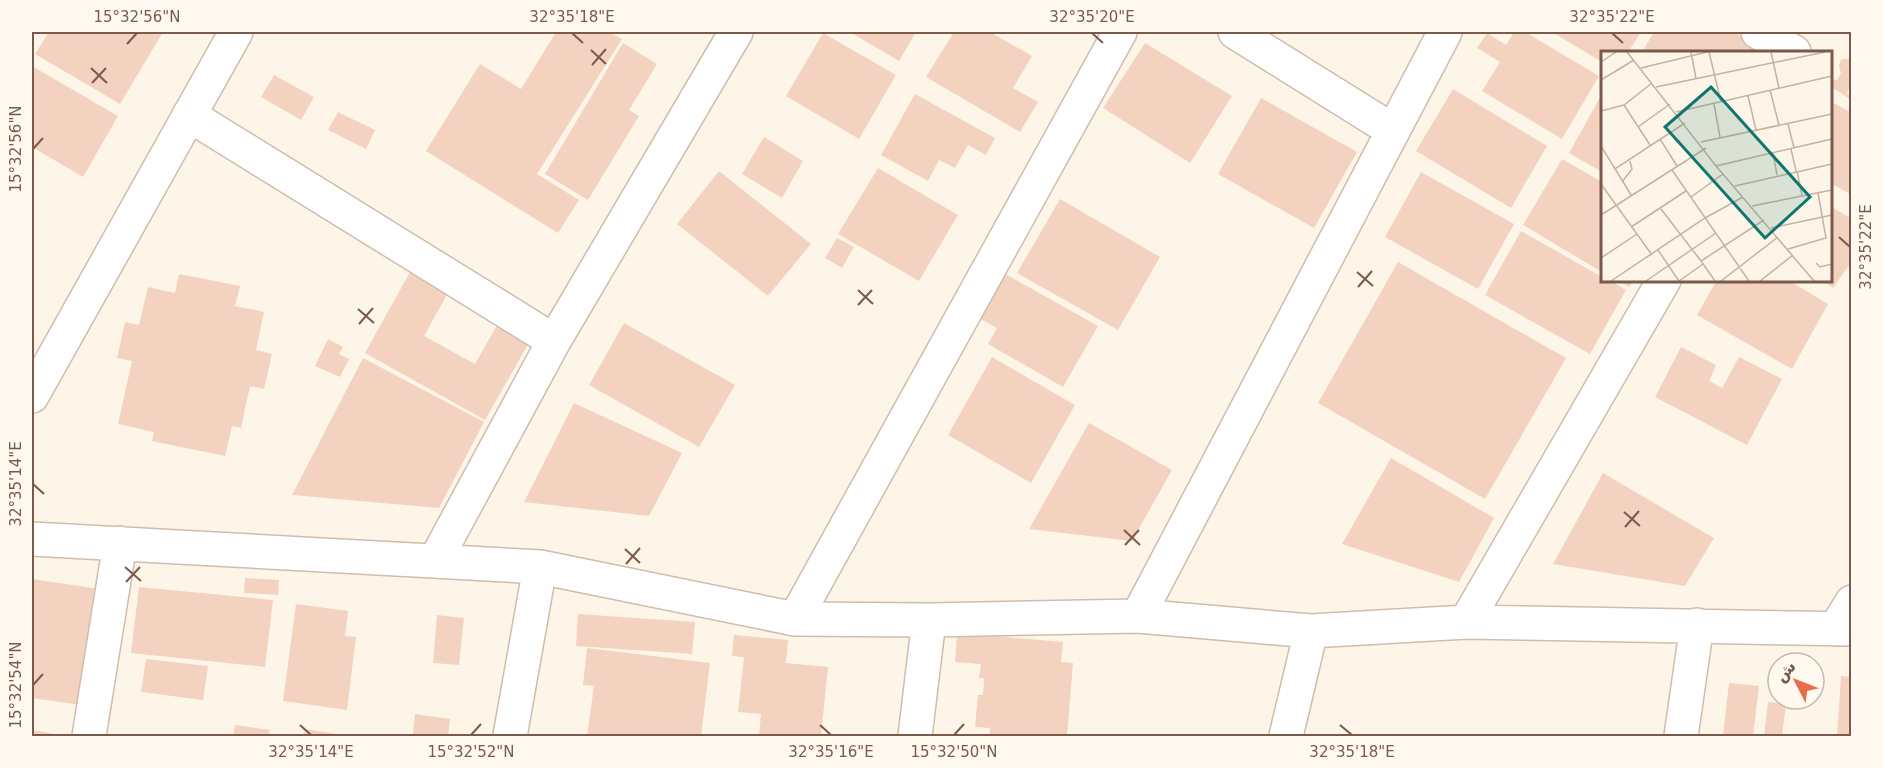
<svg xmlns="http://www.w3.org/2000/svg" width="1883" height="768" font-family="'DejaVu Sans',Cairo,sans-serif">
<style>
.building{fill:#f3d3bf}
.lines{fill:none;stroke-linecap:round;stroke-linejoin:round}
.minor-casing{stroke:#d0bcad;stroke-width:36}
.minor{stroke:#fff;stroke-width:33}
.ticks{fill:none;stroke:#795a4b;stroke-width:2}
.inset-road{fill:none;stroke:#c4b2a4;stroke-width:1.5}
.view{fill:#0f766e;fill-opacity:0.15;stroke:#0f766e;stroke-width:3}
.inset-edge{fill:none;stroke:#795a4b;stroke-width:3}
.neatline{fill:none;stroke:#795a4b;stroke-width:2}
.ticks-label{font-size:15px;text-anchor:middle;fill:#795a4b}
</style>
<rect width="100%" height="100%" fill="#fdf5e8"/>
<path class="building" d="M49,32H163L120,104L35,54Z
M556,32H609L622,39L537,174L579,200L558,233L426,151L480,64L521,89Z
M850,32H916L899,61Z
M954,32H990L1032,56L1013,88L1038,102L1020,132L926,77Z
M1514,32H1525L1599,76L1562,139L1482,91L1500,62L1477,48L1487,33L1506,45Z
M1552,32H1641L1628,52H1602V62Z
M1654,32H1734L1770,52H1642Z
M823,33L896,75L859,139L786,96Z
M623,43L657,64L629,110L639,116L588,200L545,174Z
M1145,43L1232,96L1190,163L1103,108Z
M1850,47L1852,82L1847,93L1851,97L1850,99L1830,86V79L1837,80L1841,73L1839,66L1841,59H1849Z
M32,66L118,116L83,177L32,147Z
M274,75L314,97L301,120L261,97Z
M1453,89L1547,146L1511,208L1416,151Z
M915,94L995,138L986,155L968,145L955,168L939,160L928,181L881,155Z
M1602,94V172L1569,153Z
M1261,98L1357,152L1314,228L1218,174Z
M1830,101L1852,113V195L1830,183Z
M338,112L375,130L366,149L328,130Z
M764,137L803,161L782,198L742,174Z
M1562,159L1602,182V272L1523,225Z
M878,168L958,215L919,281L838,234Z
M719,171L811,244L768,296L677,224Z
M1421,172L1514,224L1478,289L1385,237Z
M1060,199L1160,257L1118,330L1017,273Z
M1830,206L1852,219V261L1833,288L1822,280H1830Z
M1521,231L1602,277V280H1609L1626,290L1590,354L1485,295Z
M837,238L854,247L842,268L825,258Z
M1398,262L1566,358L1485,499L1318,403Z
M410,272L448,293L424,336L475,364L499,322L531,339L485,420L365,353Z
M1002,272L1098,326L1063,387L988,344L997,328L977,317Z
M179,274L240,286L235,306L264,312L256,350L272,354L264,389L250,386L241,428L232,426L225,456L152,441L154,432L118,424L132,361L117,358L125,322L139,325L148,287L175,293Z
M1618,280H1633L1629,287Z
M1717,280H1788L1828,304L1792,369L1697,315Z
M624,323L735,385L699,447L589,385Z
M328,339L343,347L339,354L349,359L340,377L315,366Z
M1681,347L1716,365L1709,381L1722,388L1739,357L1782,379L1747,445L1655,397Z
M992,357L1075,405L1031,483L948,435Z
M363,358L484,422L439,508L292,495Z
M574,403L682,453L649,516L524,502Z
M1089,423L1172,470L1132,541L1029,529Z
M1391,458L1494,518L1459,582L1342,544Z
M1603,473L1714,538L1685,586L1553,564Z
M245,578L279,580L278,595L244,593Z
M32,579L99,589L81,705L32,698Z
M139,587L273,600L265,667L131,653Z
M296,604L348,611L345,636L356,637L347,710L283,701Z
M578,614L695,622L692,654L576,646Z
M437,615L464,618L459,665L433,663Z
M957,633L1063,642L1061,662L1073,663L1067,736H989L990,728L975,727L978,695H983L984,678H979L981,664L955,662Z
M734,635L788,640L786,663L828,667L821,736H759L761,714L738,712L744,657L732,656Z
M587,648L710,663L701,736H587L594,686L583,685Z
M146,659L208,666L203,700L141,692Z
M1841,676L1852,677V736H1837Z
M1729,683L1759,686L1753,736H1723Z
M1768,702L1786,704L1782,736H1764Z
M415,714L450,719L448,736L413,734Z
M235,725L270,730L269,736H233Z
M305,729L343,735L342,736H304Z
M32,730L60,735V736H32Z"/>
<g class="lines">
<g class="minor-casing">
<path id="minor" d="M1235,32L1392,130
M1758,32L1794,52
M189,115L554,341
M32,396L236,32
M32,539L540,567L795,619L929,620L1138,616L1311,631L1466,622L1852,629
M435,561L554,341L736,32
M1138,616L1445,32
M795,619L1120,32
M1466,622L1664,280
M1835,629L1852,602
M89,736L120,543
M510,736L540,567
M915,736L929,620
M1286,736L1311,631
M1681,736L1697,625"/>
</g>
<use href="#minor" class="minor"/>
</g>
<path class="ticks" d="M572,33L583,43M1092,33L1103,43M1612,33L1623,43M127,44L137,33M591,50L606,64M592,65L606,49M91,68L107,83M92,83L106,68M33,149L43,138M1839,237L1850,247M1357,272L1373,286M1358,287L1372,271M858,290L873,304M858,305L872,290M358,309L374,323M359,324L373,308M33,484L44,494M1624,512L1640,526M1625,527L1639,511M1124,530L1140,545M1125,545L1139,530M625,549L640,563M626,564L640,548M125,567L141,581M126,582L140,567M33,685L43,674M300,725L311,735M820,725L831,735M1340,725L1352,735M471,735L481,724M954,735L964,724"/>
<g transform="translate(1601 51)">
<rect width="231" height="231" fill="#fdf5e8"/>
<path class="inset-road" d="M26,1L115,115L213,230M90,1L95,28M108,1L120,51M170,1L178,37M0,11L15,1M40,17L106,1M0,29L33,9M55,36L224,1M169,39L178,74M147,45L155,79M113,53L119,86M23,54L49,94M0,60L23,54L51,32M75,61L231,25M187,73L193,97M37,76L69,53M59,88L76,115M100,91L231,63M0,95L14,118L84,72M190,98L195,120M172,102L176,124M115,115L231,88M13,116L30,144M71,119L148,230M196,120L201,144M21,131L31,118L29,110M0,133L51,204M134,135L231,113M90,146L122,123M151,155L231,139M60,158L100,210M0,164L105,97M30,176L85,140M170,177L231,164M187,198L225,187L217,142M57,199L78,230M0,207L36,183M215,212L219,216L231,213M10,230L104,167L142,146M45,230L115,182M78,230L102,213M114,230L100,210L163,169M120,230L177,186M159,230L192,204"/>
<path class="view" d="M110,36L209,146L164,187L64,76Z"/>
<rect width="231" height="231" class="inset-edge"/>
</g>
<rect width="1883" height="768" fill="none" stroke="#fff9ef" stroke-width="66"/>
<g transform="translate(1796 681) rotate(312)"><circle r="28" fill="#fff9ef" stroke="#c9b9ad" stroke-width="1.5"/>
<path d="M0-4.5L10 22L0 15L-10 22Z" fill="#e96c4b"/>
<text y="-9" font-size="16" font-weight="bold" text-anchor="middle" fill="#795a4b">ش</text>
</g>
<rect x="33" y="33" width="1817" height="702" class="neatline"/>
<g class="ticks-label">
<text x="137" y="22">15°32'56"N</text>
<text x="572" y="22">32°35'18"E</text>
<text x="1092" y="22">32°35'20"E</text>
<text x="1612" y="22">32°35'22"E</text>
<text transform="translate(16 149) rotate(-90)" y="5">15°32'56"N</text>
<text transform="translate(1866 247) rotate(-90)" y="5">32°35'22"E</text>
<text transform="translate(16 484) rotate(-90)" y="5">32°35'14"E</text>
<text transform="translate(16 685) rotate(-90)" y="5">15°32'54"N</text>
<text x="311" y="757">32°35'14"E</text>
<text x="471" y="757">15°32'52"N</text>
<text x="831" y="757">32°35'16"E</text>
<text x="954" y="757">15°32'50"N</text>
<text x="1352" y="757">32°35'18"E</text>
</g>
</svg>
